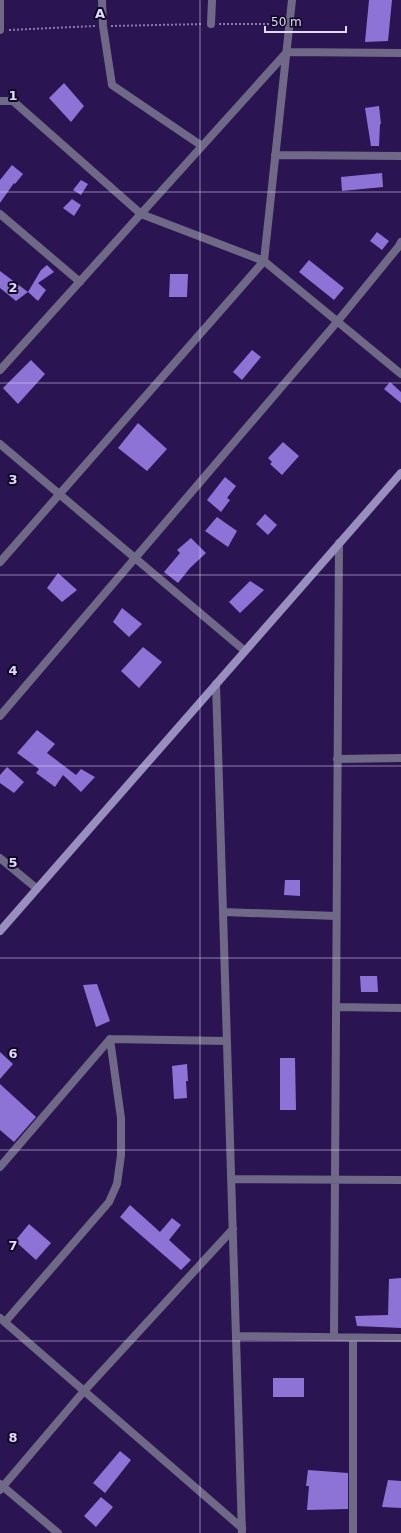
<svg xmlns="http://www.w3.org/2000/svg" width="401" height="1533" font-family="'DejaVu Sans',sans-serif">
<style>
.building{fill:#8e73d7}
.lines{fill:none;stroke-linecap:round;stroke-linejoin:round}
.path{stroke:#897bac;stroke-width:2;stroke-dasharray:2 2;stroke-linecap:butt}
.minor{stroke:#6f6887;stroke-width:8}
.secondary{stroke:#998fbf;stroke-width:8}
.grid{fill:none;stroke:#e0d9ff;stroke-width:1;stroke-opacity:0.55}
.grid-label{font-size:13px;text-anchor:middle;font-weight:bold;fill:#e0d9ff;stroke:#100821;stroke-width:4;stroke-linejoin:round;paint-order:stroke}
</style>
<rect width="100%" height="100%" fill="#2a1451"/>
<path class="building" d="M369,0H392L388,41L365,42Z
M64,83L84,106L71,122L49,98Z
M379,106L381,124H380L379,146H371L365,108Z
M12,165L23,174L15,184L14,183L0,203V180Z
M382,173L383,187L342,191L341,177Z
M81,180L88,184L81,195L73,190Z
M72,199L81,205L74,216L63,208Z
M377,232L389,241L382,250L370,241Z
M309,260L344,288L334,300L299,272Z
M47,265L54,272L38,283L46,290L38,301L28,292L41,270Z
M0,271L28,292L16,301L0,288Z
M170,274H188L187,297H169Z
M252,350L261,357L242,380L233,372Z
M31,360L45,374L18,404L3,388Z
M390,382L401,392V403L384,389Z
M138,423L167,449L147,471L118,448Z
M283,442L299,456L282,475L270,464L272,462L268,458Z
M225,477L236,486L227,498L230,500L221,512L207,500Z
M265,514L277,525L268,535L256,524Z
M217,517L237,531L228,547L205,531Z
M191,538L206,553L190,568L178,583L164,572L180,553L177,550Z
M58,573L77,590L62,602L47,588Z
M250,581L264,590L240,613L229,602Z
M122,608L142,624L129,637L113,622Z
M143,647L162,662L139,688L121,671Z
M37,730L55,744L47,753L76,775L81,769L95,777L81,792L63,775L55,787L36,773L39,769L17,753Z
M7,767L24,782L14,793L0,783V775Z
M285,880H300V896L284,895Z
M360,976H377L378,992H361Z
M97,984L110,1021L96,1027L83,985Z
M0,1052L13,1064L0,1079Z
M280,1058H295L296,1110H280Z
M187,1064L188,1081H186L187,1098L174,1099L172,1066Z
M0,1084L36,1117L14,1142L0,1130Z
M130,1205L160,1232L172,1218L181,1225L169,1240L191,1260L181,1270L120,1217Z
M29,1224L51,1243L36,1260L15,1241Z
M401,1278V1328L357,1326L355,1316L388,1315L389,1279Z
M273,1378H304V1397H273Z
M120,1451L131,1460L105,1493L93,1483Z
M308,1470L348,1473V1509L307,1510L309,1486H306Z
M388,1480L401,1481V1508L382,1507Z
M101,1497L113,1507L96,1527L84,1516Z"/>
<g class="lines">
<path class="path" d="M219,24H281
M111,26L203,24
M9,30L95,26"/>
<path class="minor" d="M102,0L103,26L112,85L202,146
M211,24L212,0
M0,30V0
M0,101H13L141,214L264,261L401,374
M275,155L401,156
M0,214L80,282
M0,370L287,52L401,53
M0,444L245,651
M0,562L264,261L292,0
M216,684L242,1533
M0,716L337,322L399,246L401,242
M337,759L401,758
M0,858L36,888
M223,912L336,916
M336,1007L401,1008
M0,1167L110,1039L227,1041
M232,1179L401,1180
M0,1318L242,1528
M5,1322L109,1202L117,1184L121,1155V1118L110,1039
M237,1336L401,1338
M334,1337L339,543
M0,1484L58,1533
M0,1490L84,1391L233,1229
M353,1533V1338"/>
<path class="secondary" d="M0,931L401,473"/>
</g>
<path class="grid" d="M200,0V1533M0,192H401M0,383H401M0,575H401M0,766H401M0,958H401M0,1150H401M0,1341H401"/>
<g class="grid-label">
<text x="100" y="18">A</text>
<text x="13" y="100">1</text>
<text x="13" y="292">2</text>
<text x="13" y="484">3</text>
<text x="13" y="675">4</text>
<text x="13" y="867">5</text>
<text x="13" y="1058">6</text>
<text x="13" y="1250">7</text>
<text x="13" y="1442">8</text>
</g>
<path d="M265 26v6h81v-6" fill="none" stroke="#e0d9ff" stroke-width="2"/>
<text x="271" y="26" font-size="12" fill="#e0d9ff" stroke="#100821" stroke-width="3" paint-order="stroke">50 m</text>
</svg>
